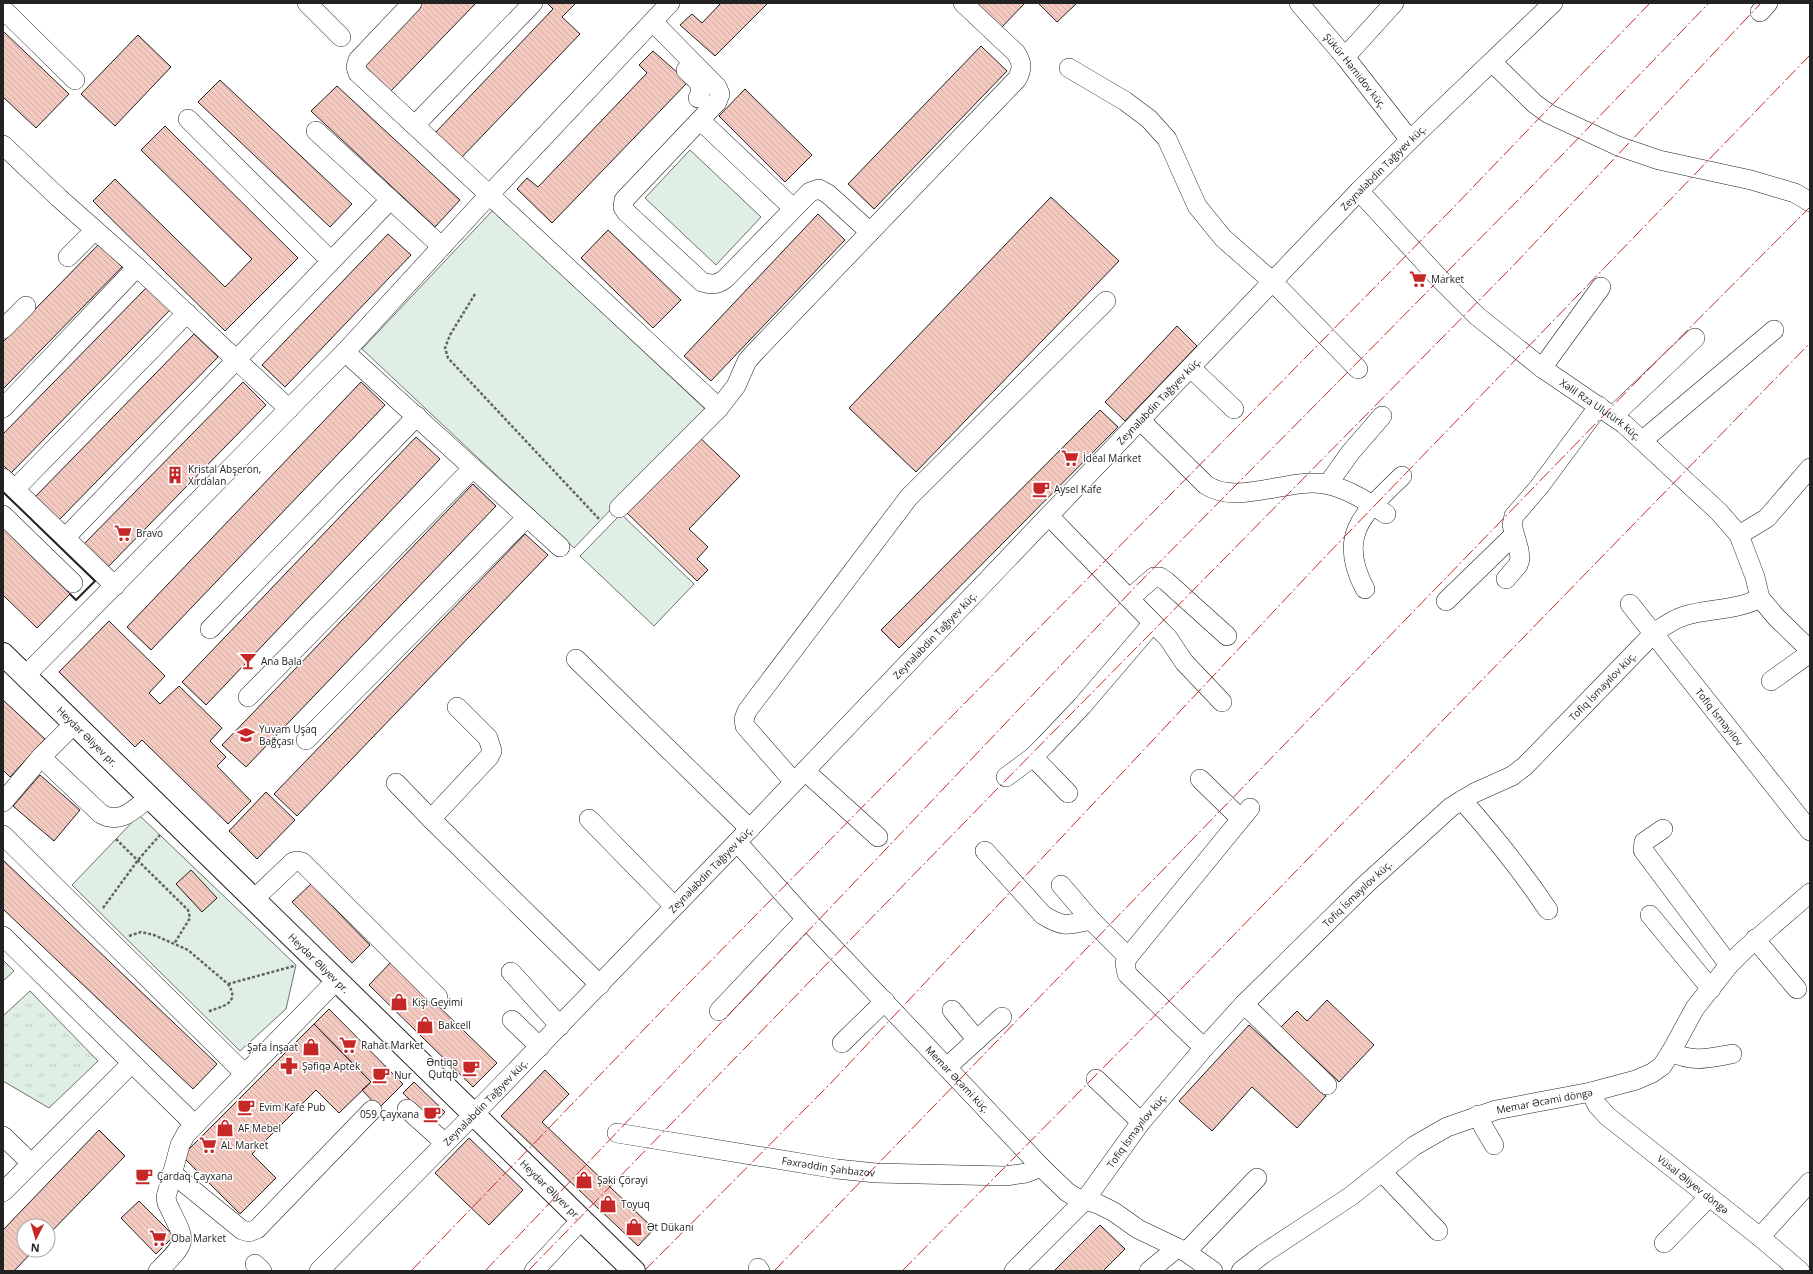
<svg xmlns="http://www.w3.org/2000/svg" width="1813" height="1274" font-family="'Open Sans',sans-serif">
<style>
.grass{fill:url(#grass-tufts);stroke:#6f6f6f}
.park{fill:#e0efe3;stroke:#6f6f6f}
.building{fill:url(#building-back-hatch);stroke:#222}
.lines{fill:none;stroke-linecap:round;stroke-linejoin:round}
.minor-casing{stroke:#222;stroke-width:20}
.major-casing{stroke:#222;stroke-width:24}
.path{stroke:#646464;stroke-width:2.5;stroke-dasharray:3 2;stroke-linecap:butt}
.minor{stroke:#fff;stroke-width:19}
.major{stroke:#fff;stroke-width:22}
.wall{stroke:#222;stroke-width:2}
.power{stroke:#c62828;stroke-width:1;stroke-dasharray:14 3 2 3;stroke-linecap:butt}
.labels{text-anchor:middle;stroke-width:3;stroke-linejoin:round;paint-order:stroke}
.street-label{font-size:10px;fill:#222;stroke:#fff}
.poi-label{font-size:10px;fill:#222;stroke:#fff;text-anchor:start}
</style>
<defs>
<pattern id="grass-tufts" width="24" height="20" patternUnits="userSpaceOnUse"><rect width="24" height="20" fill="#e0efe3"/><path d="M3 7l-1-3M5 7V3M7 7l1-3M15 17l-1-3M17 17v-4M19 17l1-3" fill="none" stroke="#c0cdc2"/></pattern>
<pattern id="building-back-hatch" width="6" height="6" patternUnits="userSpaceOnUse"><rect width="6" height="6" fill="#f3c9c0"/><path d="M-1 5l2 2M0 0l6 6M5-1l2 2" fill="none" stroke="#d0aca5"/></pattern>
</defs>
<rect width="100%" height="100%" fill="#fff"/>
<path class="grass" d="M3,960L14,971L3,981Z
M30,991L98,1061L49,1108L3,1081V1016Z"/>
<path class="park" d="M690,150L761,217L716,265L645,198Z
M493,210L706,410L574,548L362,349Z
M621,514L694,584L654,626L580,556Z
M139,815L296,965L286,1009L240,1051L72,885Z"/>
<path class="building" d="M422,3H476L391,91L363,65Z
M547,3H576L562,17L580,34L461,158L435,133L553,9Z
M721,3H768L715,56L680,25L692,14L702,23Z
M975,3H1025L1001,28Z
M1038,3H1077L1057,22Z
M3,31L69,94L36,128L3,97Z
M138,35L171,67L115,126L81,94Z
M981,46L1007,71L874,209L848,184Z
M653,51L688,82L552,223L517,189L527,178L538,187L647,73L639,65Z
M220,80L352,204L330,227L198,102Z
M337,86L460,200L435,227L311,111Z
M745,89L812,155L785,182L719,116Z
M165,126L298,258L225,331L93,201L115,179L225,287L252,259L141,150Z
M1051,197L1119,261L916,472L849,408Z
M818,214L845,240L711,381L684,356Z
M608,230L681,300L653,328L581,258Z
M388,234L411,255L285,387L262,365Z
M99,244L122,267L3,389V342Z
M147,287L170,310L11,473L3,465V434Z
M1177,326L1197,346L1125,421L1105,402Z
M194,334L218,357L59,520L35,497Z
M243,382L266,405L107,568L83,545Z
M361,382L385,405L151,650L127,627Z
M1100,410L1118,427L899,648L881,630Z
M697,435L740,476L689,529L708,547L697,559L708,570L697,581L624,510Z
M416,437L440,459L206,705L182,682Z
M473,484L496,506L246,767L222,745Z
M3,528L70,594L37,628L3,595Z
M525,534L548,555L297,816L274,794Z
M109,621L165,676L149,693L160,704L179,686L222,728L210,741L226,757L217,766L251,801L228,824L142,740L135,747L59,672Z
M3,700L45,739L10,777L3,770Z
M40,775L80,810L54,841L13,806Z
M266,792L295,820L257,859L229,831Z
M3,860L217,1064L193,1089L3,909Z
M191,870L217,898L202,912L176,884Z
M311,884L370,945L352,963L292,902Z
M392,961L497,1063L473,1087L369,985Z
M1327,1000L1374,1045L1339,1082L1281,1027L1297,1011L1307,1021Z
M329,1009L403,1084L379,1108L362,1090L371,1082L314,1024Z
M314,1024L371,1082L339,1113L316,1090L252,1154L276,1178L240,1214L182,1156Z
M1249,1025L1326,1096L1297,1128L1252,1087L1212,1131L1179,1101Z
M545,1070L569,1094L542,1122L654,1229L638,1246L501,1116Z
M414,1082L445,1112L434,1124L403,1093Z
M99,1130L125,1156L48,1235V1226H24V1250H34L14,1271H3V1230Z
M469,1138L523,1190L489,1225L435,1173Z
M139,1201L174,1236L156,1254L121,1218Z
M1100,1225L1125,1249L1103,1271H1054Z"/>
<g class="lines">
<g class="minor-casing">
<g id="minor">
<path d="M307,3L341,37"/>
<path d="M412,3L358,60L356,67L358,73L719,408"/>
<path id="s1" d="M1299,3L1345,57L1410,140"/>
<path d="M3,9L75,80"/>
<path d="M1760,12L1768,3"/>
<path d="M653,22L717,87L720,94L717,102L624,200L623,207L626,212L702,282C711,285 717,285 725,279L810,192L819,189L828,194L870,232"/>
<path d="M1345,57L1394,3"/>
<path d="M1492,62L1535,104L1549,114L1618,146L1659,160L1751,180L1795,193L1810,202"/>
<path d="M1069,68L1125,101L1149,119L1167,139L1197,206L1223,238L1273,282L1358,369"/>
<path d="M686,70C695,79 706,85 698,98"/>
<path d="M188,119L331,261"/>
<path d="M700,120L793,208"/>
<path d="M415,125L533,3"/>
<path d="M316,131L441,246"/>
<path d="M3,145L59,198L137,267L289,409"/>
<path id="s2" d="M1359,191L1439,278L1477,316L1542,368L1624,424L1719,512L1739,535L1755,577L1760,598L1776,617L1810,650"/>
<path d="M68,257L95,230"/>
<path d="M3,329L26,306"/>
<path d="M345,352L560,547"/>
<path d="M1191,368L1234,409"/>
<path d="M1542,368L1601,287"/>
<path d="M3,408L137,267"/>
<path d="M1613,416L1695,338"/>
<path d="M1141,421L1206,485C1239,507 1293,475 1329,485C1350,490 1368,502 1386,514"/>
<path d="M1643,440L1774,330"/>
<path d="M3,478L115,586"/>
<path d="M1328,484L1350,453L1382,416"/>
<path d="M15,489L187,313"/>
<path d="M619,508L719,408L736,386L747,361L755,352L1017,79C1023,68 1022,63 1016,53L963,3"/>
<path d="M3,515L73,583"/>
<path d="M1050,517L1153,623L1168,638L1184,662L1222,702"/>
<path d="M1739,535L1767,518L1810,468"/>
<path d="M65,538L390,200"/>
<path d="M1506,579L1518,565L1520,559L1519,550L1512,525L1514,516L1539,487L1599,406"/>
<path d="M1365,589C1336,535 1364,513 1402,476"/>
<path d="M1130,598L1154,577H1160L1166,581L1227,636"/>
<path d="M1446,601L1514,535"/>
<path id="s3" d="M1630,604L1810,831"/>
<path d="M210,629L417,416"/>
<path d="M576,659L750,829"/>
<path d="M25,676L345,352L489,195L670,3"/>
<path d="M1771,681L1810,653"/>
<path d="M248,697L473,468"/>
<path d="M306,740L527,517"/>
<path d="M41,757L101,814C121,825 134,809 150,797"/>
<path d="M1033,757L1068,793"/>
<path d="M805,771L878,837"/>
<path d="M1006,777L1033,757L1045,745L1082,706L1153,623"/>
<path d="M1200,779L1241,819"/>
<path d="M794,782L745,726L744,719L747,711L909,497L1106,301"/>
<path d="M396,783L431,819L600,985"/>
<path d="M1462,800C1493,835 1522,871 1548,910"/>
<path d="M3,802L41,757L74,724"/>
<path d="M431,819L489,757L492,751L488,738L457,707"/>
<path d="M589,819L674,906"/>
<path d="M1663,829L1644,842L1643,850L1729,965"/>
<path d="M3,835L245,1074"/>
<path id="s4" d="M737,842L806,919L1041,1167L1067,1192L1075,1197L1098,1204L1114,1212L1138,1229L1186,1252L1213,1271"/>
<path d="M985,851L1043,915C1064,928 1068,925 1091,920"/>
<path d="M1061,885L1091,920L1128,957L1125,963L1127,974L1204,1048"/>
<path d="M254,899L293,862L297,861L302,862L438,997"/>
<path d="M1650,915L1711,989"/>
<path d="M3,936L195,1125"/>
<path d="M1755,939L1797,989"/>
<path d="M1128,957L1250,808"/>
<path d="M511,972L560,1026"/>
<path d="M1244,1004L1327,1085"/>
<path d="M952,1010L977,1040"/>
<path d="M719,1011L806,919"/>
<path d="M512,1020L540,1047"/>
<path d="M842,1043L885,1001"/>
<path d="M1671,1052C1694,1063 1709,1058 1732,1054"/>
<path d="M947,1067L1002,1017"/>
<path d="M1096,1079L1141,1122"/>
<path id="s5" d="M1591,1092L1597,1105L1607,1116L1760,1237L1800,1271"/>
<path d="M407,1109L445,1143"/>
<path d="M1478,1115L1484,1128L1494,1145"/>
<path id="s6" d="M617,1133L837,1169L876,1173L1006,1176L1026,1173L1041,1167"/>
<path d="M3,1136L31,1163"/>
<path d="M1382,1172L1438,1231"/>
<path d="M172,1173L242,1230L249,1232L257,1229L372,1110"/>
<path d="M3,1192L132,1063"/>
<path d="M1760,1237L1810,1182"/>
<path d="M1664,1243L1709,1197"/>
<path d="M1186,1252L1257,1178"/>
<path d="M255,1264L262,1271"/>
<path d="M758,1268L760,1271"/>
<path d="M158,1271C190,1239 186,1243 167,1203L166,1197L180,1145L186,1134L337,980"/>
<path id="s7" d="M319,1271L474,1114L737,842L1359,191L1410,140L1553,3"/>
<path d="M534,1271L582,1219"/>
<path id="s8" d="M1014,1271L1085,1200L1141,1122L1204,1048L1244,1004L1365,885L1451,807L1474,793L1512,776L1525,766L1654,633C1664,626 1672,620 1684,616C1709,608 1736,611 1760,598"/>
<path d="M1149,1271L1177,1248"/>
<path id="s9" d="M1241,1271L1263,1254L1351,1196L1414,1146L1447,1127L1496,1110L1591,1092L1636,1080L1652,1073L1662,1066L1671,1052L1695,1008L1729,965L1745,949L1810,893"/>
</g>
</g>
<g class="major-casing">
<g id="major">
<path id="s10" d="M3,654L634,1271"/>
</g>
</g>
<path class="path" d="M475,294L450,335L445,348L448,358L600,520
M116,839L188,910L190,918L174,944
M103,908L138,860L160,835
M129,936L141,932L154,935L188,950L228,984C241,1004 222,1006 207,1012
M228,984L294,966"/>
<use href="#minor" class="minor"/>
<use href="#major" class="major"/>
<path class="wall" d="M3,492L95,581L76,600L70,594"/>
<path class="power" d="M411,1271L681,991L1450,211L1650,3
M485,1271L1136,586L1532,186L1709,3
M528,1271L998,788L1511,268L1761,3
M644,1271L830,1084L1322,560L1810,55
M774,1271L1631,387L1810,207
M902,1271L1192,978L1810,343"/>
</g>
<defs>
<g id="supermarket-bare" transform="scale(1.38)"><path d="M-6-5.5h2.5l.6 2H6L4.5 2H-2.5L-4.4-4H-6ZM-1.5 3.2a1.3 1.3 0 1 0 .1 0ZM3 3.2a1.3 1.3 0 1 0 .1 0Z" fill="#c62828" stroke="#fff" stroke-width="2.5" paint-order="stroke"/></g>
<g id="building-bare" transform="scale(1.38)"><path d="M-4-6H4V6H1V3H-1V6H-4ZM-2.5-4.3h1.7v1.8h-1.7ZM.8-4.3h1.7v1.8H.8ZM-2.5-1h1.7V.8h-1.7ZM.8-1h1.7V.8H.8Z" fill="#c62828" stroke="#fff" stroke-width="2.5" paint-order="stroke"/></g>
<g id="cafe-bare" transform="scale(1.38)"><path d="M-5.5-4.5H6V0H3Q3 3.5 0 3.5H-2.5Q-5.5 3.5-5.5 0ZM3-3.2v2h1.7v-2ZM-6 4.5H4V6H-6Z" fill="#c62828" stroke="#fff" stroke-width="2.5" paint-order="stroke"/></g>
<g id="bar-bare" transform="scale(1.38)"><path d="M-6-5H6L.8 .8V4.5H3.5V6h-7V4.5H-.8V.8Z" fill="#c62828" stroke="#fff" stroke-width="2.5" paint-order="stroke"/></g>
<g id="school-bare" transform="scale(1.38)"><path d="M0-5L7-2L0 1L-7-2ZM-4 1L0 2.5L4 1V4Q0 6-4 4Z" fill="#c62828" stroke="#fff" stroke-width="2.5" paint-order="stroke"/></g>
<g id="shop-bare" transform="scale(1.38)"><path d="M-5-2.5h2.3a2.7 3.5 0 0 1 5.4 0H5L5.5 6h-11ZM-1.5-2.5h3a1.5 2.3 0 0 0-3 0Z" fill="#c62828" stroke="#fff" stroke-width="2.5" paint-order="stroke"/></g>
<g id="pharmacy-bare" transform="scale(1.38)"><path d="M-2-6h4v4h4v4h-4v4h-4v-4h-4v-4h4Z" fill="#c62828" stroke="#fff" stroke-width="2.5" paint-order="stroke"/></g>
</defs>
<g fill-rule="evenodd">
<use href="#supermarket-bare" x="1418" y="279"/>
<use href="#supermarket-bare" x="1070" y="458"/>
<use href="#building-bare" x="175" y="475"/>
<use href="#cafe-bare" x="1041" y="489"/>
<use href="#supermarket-bare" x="123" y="533"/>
<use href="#bar-bare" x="248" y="661"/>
<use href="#school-bare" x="246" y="735"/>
<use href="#shop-bare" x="399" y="1002"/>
<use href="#shop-bare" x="425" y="1025"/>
<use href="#supermarket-bare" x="348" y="1045"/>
<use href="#shop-bare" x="311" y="1047"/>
<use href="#pharmacy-bare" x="289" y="1066"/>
<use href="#cafe-bare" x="471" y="1068"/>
<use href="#cafe-bare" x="381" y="1075"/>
<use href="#cafe-bare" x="246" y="1107"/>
<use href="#cafe-bare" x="432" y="1114"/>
<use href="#shop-bare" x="225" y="1128"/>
<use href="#supermarket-bare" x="208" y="1145"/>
<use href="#cafe-bare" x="144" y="1176"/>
<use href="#shop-bare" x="584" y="1180"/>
<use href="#shop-bare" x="608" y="1204"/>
<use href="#shop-bare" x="634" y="1227"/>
<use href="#supermarket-bare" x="158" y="1238"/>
</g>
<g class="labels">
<g class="street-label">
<text dy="4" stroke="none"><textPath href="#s1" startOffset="88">Şükür Həmidov küç.</textPath></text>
<text dy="4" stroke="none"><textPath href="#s7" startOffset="1533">Zeynalabdin Tağıyev küç.</textPath></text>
<text dy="4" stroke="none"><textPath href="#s7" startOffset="1209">Zeynalabdin Tağıyev küç.</textPath></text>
<text dy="4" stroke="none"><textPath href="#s2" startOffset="327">Xəlil Rza Ulutürk küç.</textPath></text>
<text dy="4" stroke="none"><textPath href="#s7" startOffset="885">Zeynalabdin Tağıyev küç.</textPath></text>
<text dy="4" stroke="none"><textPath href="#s8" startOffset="835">Tofiq İsmayılov küç.</textPath></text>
<text dy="4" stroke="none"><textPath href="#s3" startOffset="144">Tofiq İsmayılov</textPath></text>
<text dy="4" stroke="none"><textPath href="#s10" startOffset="118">Heydər Əliyev pr.</textPath></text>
<text dy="4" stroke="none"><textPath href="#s7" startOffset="561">Zeynalabdin Tağıyev küç.</textPath></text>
<text dy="4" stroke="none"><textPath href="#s8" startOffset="511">Tofiq İsmayılov küç.</textPath></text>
<text dy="4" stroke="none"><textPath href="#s10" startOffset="442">Heydər Əliyev pr.</textPath></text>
<text dy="4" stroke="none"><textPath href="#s4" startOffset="324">Memar Əcəmi küç.</textPath></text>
<text dy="4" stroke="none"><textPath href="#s9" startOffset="353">Memar Əcəmi döngə</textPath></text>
<text dy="4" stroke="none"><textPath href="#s7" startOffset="237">Zeynalabdin Tağıyev küç.</textPath></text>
<text dy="4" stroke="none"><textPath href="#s8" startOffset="187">Tofiq İsmayılov küç.</textPath></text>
<text dy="4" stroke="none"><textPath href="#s6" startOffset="214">Fəxrəddin Şahbazov</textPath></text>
<text dy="4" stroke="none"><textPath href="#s5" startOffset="139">Vüsal Əliyev döngə</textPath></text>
<text dy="4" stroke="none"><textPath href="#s10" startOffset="766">Heydər Əliyev pr.</textPath></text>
</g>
<g class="poi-label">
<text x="1431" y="283">Market</text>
<text x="1083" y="462">İdeal Market</text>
<text x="188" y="473">Kristal Abşeron,<tspan x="188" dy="12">Xırdalan</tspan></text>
<text x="1054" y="493">Aysel Kafe</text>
<text x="136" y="537">Bravo</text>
<text x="261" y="665">Ana Bala</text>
<text x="259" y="733">Yuvam Uşaq<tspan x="259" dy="12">Bağçası</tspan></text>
<text x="412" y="1006">Kişi Geyimi</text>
<text x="438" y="1029">Bakcell</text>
<text x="361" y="1049">Rahat Market</text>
<text x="298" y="1051" text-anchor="end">Şəfa İnşaat</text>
<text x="458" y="1066" text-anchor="end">Əntiqə<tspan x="458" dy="12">Qutqb</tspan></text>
<text x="302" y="1070">Şəfiqə Aptek</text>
<text x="394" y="1079">Nur</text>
<text x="259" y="1111">Evim Kafe Pub</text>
<text x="419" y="1118" text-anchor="end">059 Çayxana</text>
<text x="238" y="1132">AF Mebel</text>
<text x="221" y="1149">AL Market</text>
<text x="157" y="1180">Çardaq Çayxana</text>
<text x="597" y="1184">Şəki Çörəyi</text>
<text x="621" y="1208">Toyuq</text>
<text x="647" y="1231">Ət Dükanı</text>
<text x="171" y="1242">Oba Market</text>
</g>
</g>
<rect width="1813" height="1274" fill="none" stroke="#222222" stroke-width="8"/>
<g transform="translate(36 1238) rotate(185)"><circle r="19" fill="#ffffff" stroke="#a7a7a7"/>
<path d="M0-3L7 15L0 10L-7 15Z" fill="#c62828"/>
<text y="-6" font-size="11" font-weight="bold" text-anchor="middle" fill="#222222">N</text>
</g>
</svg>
